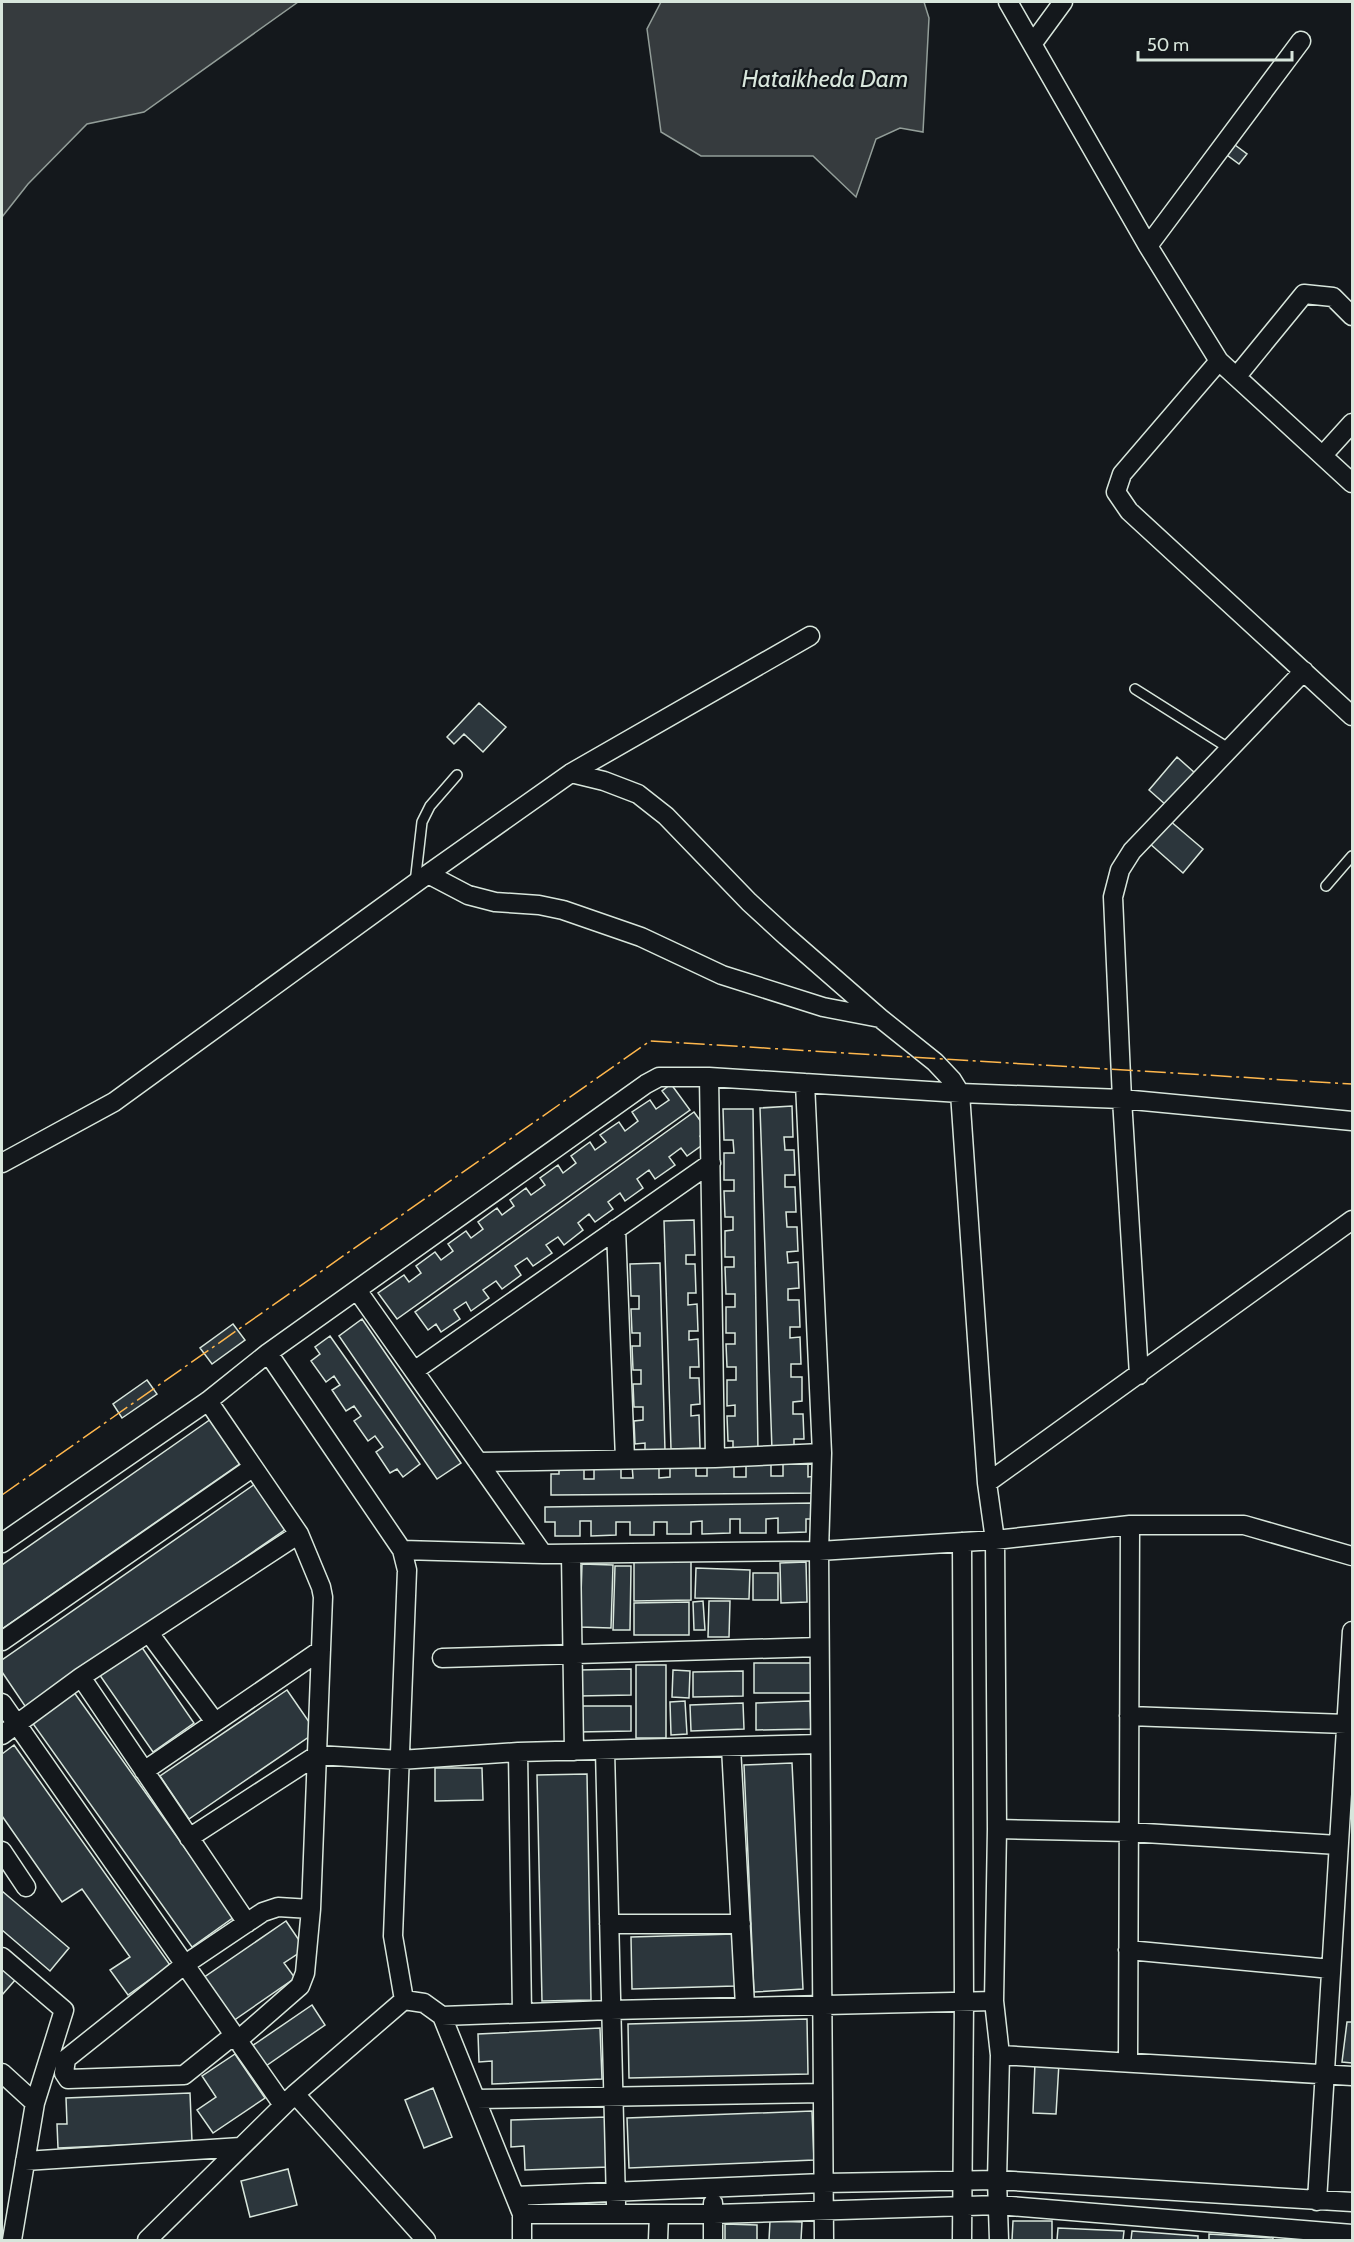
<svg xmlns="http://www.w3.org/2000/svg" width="1354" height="2242" font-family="Cabin,sans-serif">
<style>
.water{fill:#363b3e;stroke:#939e99;stroke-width:1.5}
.building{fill:#2c363c;stroke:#d8e6dc;stroke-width:1.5}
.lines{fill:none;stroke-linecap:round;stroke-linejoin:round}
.lane-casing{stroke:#d8e6dc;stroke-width:12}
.street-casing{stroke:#d8e6dc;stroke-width:21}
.lane{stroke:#14181c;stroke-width:9}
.street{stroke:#14181c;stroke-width:18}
.power{stroke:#ffb74d;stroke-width:1.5;stroke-dasharray:21 4.5 3 4.5;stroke-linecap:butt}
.labels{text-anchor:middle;stroke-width:4.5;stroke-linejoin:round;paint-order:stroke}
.water-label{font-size:24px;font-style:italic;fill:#d8e6dc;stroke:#14181c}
</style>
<rect width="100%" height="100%" fill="#14181c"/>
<path class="water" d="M2,2H298L144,112L87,124L28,184L2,217Z
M661,2H924L929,18L923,132L900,128L876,139L856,197L813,156H701L661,132L647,29Z"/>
<path class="building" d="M1235,145L1247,154L1239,164L1227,155Z
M479,703L506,727L483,752L464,734L454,744L447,737Z
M1177,757L1195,773L1166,805L1149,790Z
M1169,820L1203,849L1183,873L1149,843Z
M671,1084L690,1110L397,1319L378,1293L404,1275L409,1282L421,1273L416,1266L435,1252L441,1260L453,1251L448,1244L466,1231L471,1238L483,1229L478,1222L497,1208L502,1215L514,1206L510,1200L526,1188L531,1195L545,1185L540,1178L558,1165L563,1173L576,1163L571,1156L590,1142L595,1150L606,1142L600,1135L619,1122L625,1131L638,1121L632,1112L650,1100L656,1109L669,1100L662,1091Z
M792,1106L793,1137H784L785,1150H794L795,1175H785V1187H795L796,1212H786L787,1227H797L798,1251L787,1252L788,1263L798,1262L799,1288L788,1289V1300H799L800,1327H790V1338L800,1337L801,1364H791V1377H802V1401L793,1402V1414H803L804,1439H794V1449L772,1450L760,1108Z
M723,1109H753L758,1452H733V1441H728L727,1416H735V1405L727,1406V1380H736V1367H727L726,1344H735V1333H726V1307H735V1294H726L725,1267H734V1257H725V1231L733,1230V1217H725L724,1191H734V1180H724V1153H734L733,1140H724Z
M694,1112L707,1130L700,1136L705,1143L687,1156L681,1148L669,1157L675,1165L655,1179L649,1170L637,1179L643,1188L625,1201L620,1193L608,1202L613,1209L595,1222L589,1214L578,1223L583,1230L564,1245L558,1237L546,1245L552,1253L533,1266L527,1258L515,1266L521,1275L502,1289L496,1281L483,1290L489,1298L471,1311L466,1302L454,1310L460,1319L441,1332L436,1324L428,1330L415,1312Z
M694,1220L695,1255H686V1264H695L696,1293H688V1305L697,1304L698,1331H689V1340L698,1339L699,1367H690V1378H699L700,1404L691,1405V1416L699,1415L700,1448L671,1449L664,1221Z
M660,1263L665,1451H645V1443L635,1444L634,1421L643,1420V1407H634L633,1384H641V1370H633L632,1346H640V1333H632L631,1309H639V1296H631L630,1264Z
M362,1319L461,1463L437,1479L339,1336Z
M233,1324L245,1340L212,1364L200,1348Z
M330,1336L420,1464L403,1477L397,1469L390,1473L376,1452L383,1447L375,1436L368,1441L354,1421L361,1416L354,1406L346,1411L332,1390L340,1385L334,1376L326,1382L311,1361L320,1354L315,1347Z
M147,1380L157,1394L122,1418L113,1404Z
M211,1419L241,1463L2,1629V1565Z
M696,1464V1476H707V1464H734V1477H746V1464H771V1476H783V1464H808V1477L817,1476V1493L551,1495V1474H559V1465H584V1479H594V1465H621V1478H633L632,1465H659V1478L670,1477V1465Z
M255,1484L286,1529L27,1709L2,1672V1660Z
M814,1503L815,1519H806V1532L778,1533V1518L766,1519V1533H740V1519H730V1533L702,1534V1521L691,1522V1534H667V1522H654V1535H630V1522H616V1535L591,1536V1521H580V1536H555V1522H545V1507Z
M634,1561H691V1600L634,1601Z
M806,1562L807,1602L781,1603L780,1563Z
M582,1564L613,1565L611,1628L580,1627Z
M615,1566H631L630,1630H613Z
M696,1568L750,1570L749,1599L695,1598Z
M753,1573H778V1600H753Z
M703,1601L705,1630H694L693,1602Z
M709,1601H730L729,1637H708Z
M689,1602V1635H634V1603Z
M141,1646L194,1723L153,1752L99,1674Z
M754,1663H815V1693H754Z
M636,1665H666V1738H636Z
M631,1669V1695L579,1696V1670Z
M673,1670L690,1671L689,1698L672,1697Z
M743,1671V1696L693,1697V1672Z
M71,1688L234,1917L192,1947L29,1718Z
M287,1690L316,1732L189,1819L160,1776Z
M685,1701L687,1734L671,1735L670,1702Z
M810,1701L811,1729L756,1730V1703Z
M743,1703L744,1729L691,1731L690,1705Z
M579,1706H631V1731L579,1732Z
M14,1745L170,1965L128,1995L110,1970L130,1957L82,1889L62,1902L2,1816V1754Z
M792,1763L803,1989L754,1992L744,1765Z
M435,1768H482L483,1800L435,1801Z
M587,1774L591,2000L542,2001L537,1775Z
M2,1891L69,1948L50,1971L2,1930Z
M286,1921L305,1949L284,1963L295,1978L233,2021L203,1978Z
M734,1934L735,1986L632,1989L631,1937Z
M2,1966L16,1979L2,1995Z
M312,2005L325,2025L263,2068L249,2048Z
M807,2019L808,2074L629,2078L628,2024Z
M1347,2022H1352V2063L1342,2062Z
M600,2028L602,2079L492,2084V2061L479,2062L478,2034Z
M235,2054L265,2098L213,2133L197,2110L216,2097L202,2076Z
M1035,2062L1059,2063L1056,2114L1033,2113Z
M433,2088L452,2137L424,2148L405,2100Z
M190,2093L192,2142L58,2148L57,2124H67L66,2098Z
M812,2111L814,2160L629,2168L627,2118Z
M607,2117L608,2167L525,2170L524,2146L511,2147V2120Z
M288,2169L297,2205L250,2217L241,2181Z
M770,2221L802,2222L801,2240H769Z
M1013,2221H1052V2240H1012Z
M725,2224L757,2225V2240H725Z
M1058,2228L1124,2231L1123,2240H1057Z
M1132,2231L1198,2236V2240H1131Z
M1209,2234L1273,2238V2240H1209Z"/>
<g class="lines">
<g class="lane-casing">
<path id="lane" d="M1135,689L1230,749
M415,883L422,822L430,806L457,775
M1326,886L1352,856"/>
</g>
<g class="street-casing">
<path id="street" d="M1008,2L1148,246L1219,361L1352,483
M1033,43L1063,2
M1148,246L1301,41
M1219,361L1122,474L1116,492L1129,511L1352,716
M1237,376L1304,294L1333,297L1352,316
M1323,455L1352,423
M571,773L604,781L638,794L666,816L749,902L786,936L880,1018L935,1062L952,1080L960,1093L987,1483L995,1540L997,1829L994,2001L1000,2055L997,2180L999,2240
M428,874L468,895L495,902L539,905L563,910L641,937L722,975L823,1007L880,1018
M709,1077L715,1458
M805,1083L822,1453L819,1551L824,2240
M2,1163L114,1102L428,874L571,773L810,636
M616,1229L625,1459
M357,1290L543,1554
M268,1353L402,1550L407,1570L393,1936L404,2000
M414,1371L711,1163
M1139,1375L1122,1099L1113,897L1120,870L1132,851L1304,671
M208,1401L299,1534L321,1587L323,1597L311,1909L305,1973L300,1986L237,2041
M478,1462L715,1458L822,1453
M987,1483L1352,1220
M962,1542L964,2001L962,2240
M2,1543L208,1401L268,1353L646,1084L659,1077H709L960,1093L1122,1099L1352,1121
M402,1550L543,1554L819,1551L995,1540L1130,1525H1244L1352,1556
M571,1554L574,1751
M149,1633L215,1722
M2,1641L252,1468
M442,1658L819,1647
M81,1677L247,1923
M2,1703L283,2105
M1129,1716L1346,1724
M2,1735L81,1677L299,1534
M731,1747L745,2006
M605,1750L616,2204
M518,1752L522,2013
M144,1771L321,1650
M997,1829L1129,1832L1338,1845
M189,1838L317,1755L400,1760L518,1752L820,1744
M2,1851L26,1887
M609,1924H741
M1128,1950L1331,1969
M2,1957L64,2010L35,2103L12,2240
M442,2016L611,2010L994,2001
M234,2035L184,2075L68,2079L64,2073L66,2059L184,1965L263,1912L278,1907L311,1909
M1000,2055L1352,2076
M1128,2062L1130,1525
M2,2073L35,2103
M295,2094L426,2240
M476,2099L823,2093
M25,2161L241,2147
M515,2196L824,2183L997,2180L1352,2202
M1317,2201L1352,1631
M713,2203V2240
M522,2214H714L998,2205L1352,2234
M147,2240L295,2094L404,2000L424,2003L442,2016L522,2214V2240
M658,2240L659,2214"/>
</g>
<use href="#lane" class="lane"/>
<use href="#street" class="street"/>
<path class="power" d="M2,1495L650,1041L1352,1084"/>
</g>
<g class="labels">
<g class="water-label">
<text x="825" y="87">Hataikheda Dam</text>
</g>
</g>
<rect width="1354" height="2242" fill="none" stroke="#d8e6dc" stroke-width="6"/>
<path d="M1138 51v9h154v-9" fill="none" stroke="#d8e6dc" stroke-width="3"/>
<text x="1147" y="51" font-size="18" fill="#d8e6dc" stroke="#14181c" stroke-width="4.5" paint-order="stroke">50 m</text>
</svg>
